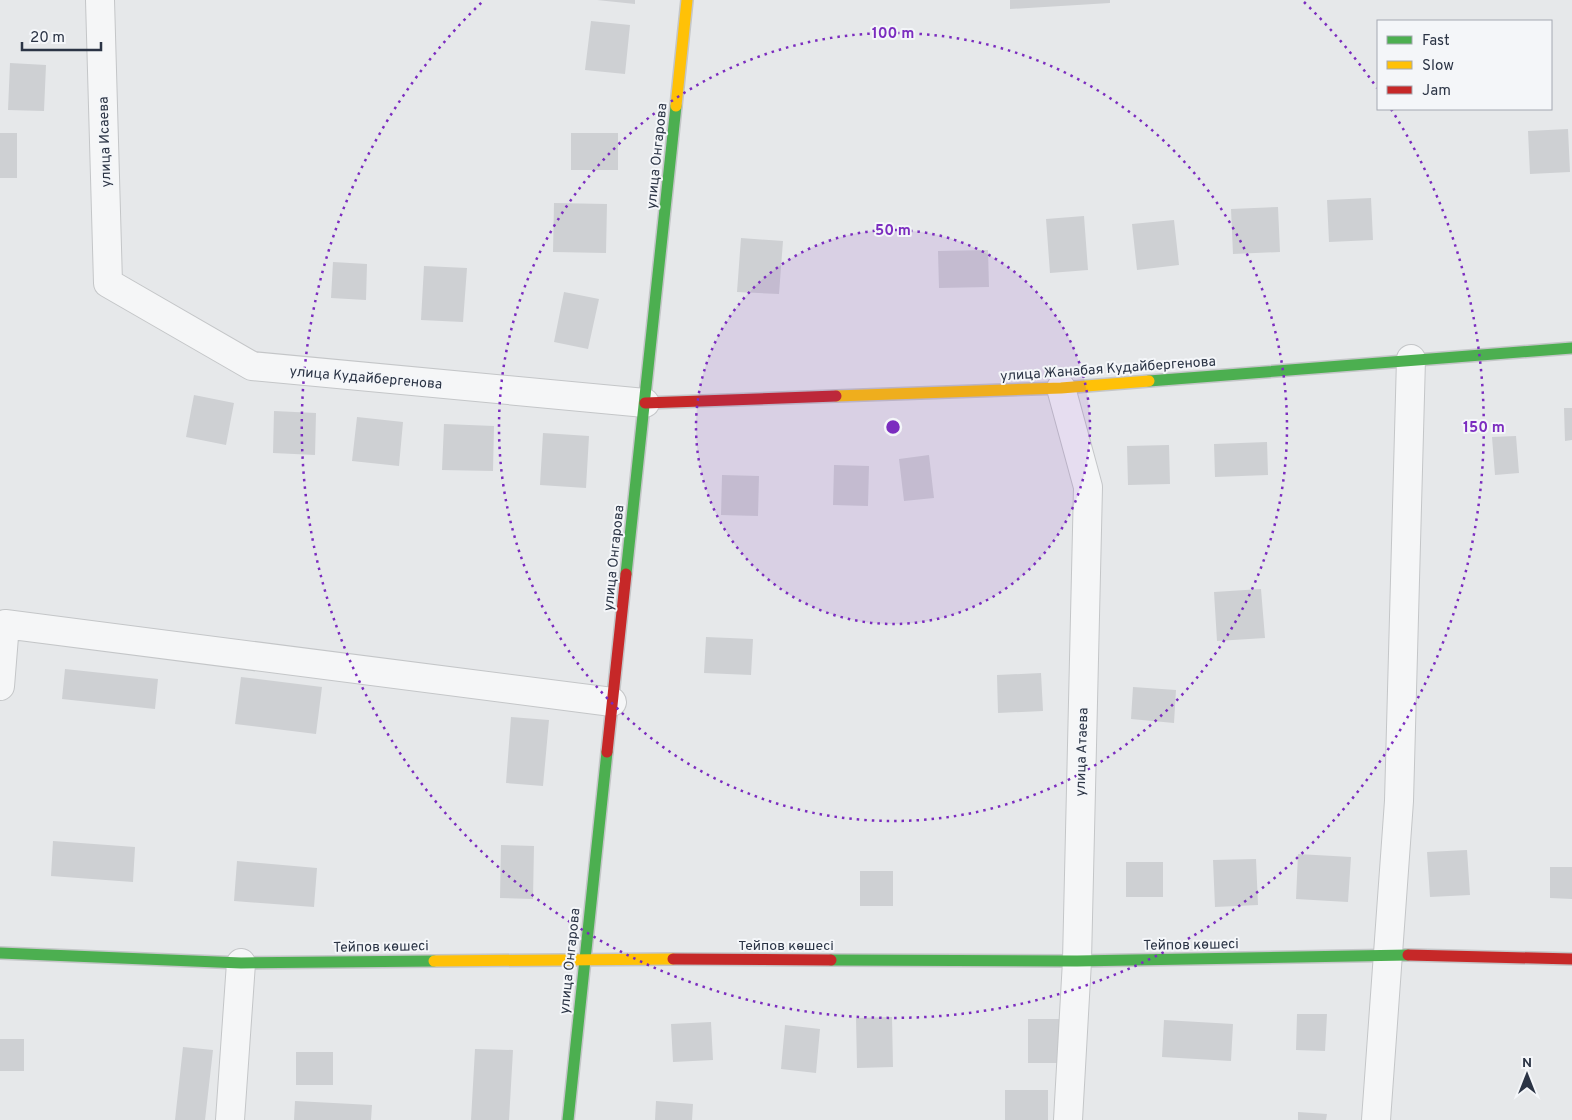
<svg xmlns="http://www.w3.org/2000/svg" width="1572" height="1120" font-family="Overpass,sans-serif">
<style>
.building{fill:#ced0d3}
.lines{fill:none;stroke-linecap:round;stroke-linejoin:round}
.street-casing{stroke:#c4c6c8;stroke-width:30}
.fast-casing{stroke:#c4c6c8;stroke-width:14}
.slow-casing{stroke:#c4c6c8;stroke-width:14}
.jam-casing{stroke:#c4c6c8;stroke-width:14}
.street{stroke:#f5f6f7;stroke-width:28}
.fast{stroke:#4caf50;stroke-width:11}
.slow{stroke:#ffc107;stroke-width:11}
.jam{stroke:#c62828;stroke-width:11}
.ring{fill:none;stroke:#7b2cbf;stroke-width:2.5;stroke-dasharray:2.5 5}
.labels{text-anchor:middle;stroke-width:4;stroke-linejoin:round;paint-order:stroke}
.street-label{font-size:14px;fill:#2b3445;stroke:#f4f6f9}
.centre{fill:#7b2cbf;stroke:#f4f6f9;stroke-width:2.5}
.ring-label{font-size:15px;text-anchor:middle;font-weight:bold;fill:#7b2cbf;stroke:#f4f6f9;stroke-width:4;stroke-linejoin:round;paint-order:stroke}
</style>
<rect width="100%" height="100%" fill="#e6e8ea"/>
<path class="building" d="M597,0H635V4Z
M1010,0H1110V3L1010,9Z
M591,21L630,25L625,74L585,70Z
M10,63L46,65L44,111L8,110Z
M1568,129L1570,172L1530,174L1528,131Z
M0,133H17V178H0Z
M571,133H618V170H571Z
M1371,198L1373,240L1329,242L1327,200Z
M554,203L607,204L606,253L553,252Z
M1278,207L1280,252L1233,254L1231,209Z
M1084,216L1088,270L1050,273L1046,219Z
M1174,220L1179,265L1137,270L1132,224Z
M741,238L783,241L779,294L737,292Z
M988,250L989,287L939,288L938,251Z
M333,262L367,264L366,300L331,298Z
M424,266L467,268L463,322L421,320Z
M564,292L599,299L588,349L554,342Z
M194,395L234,403L226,445L186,437Z
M1564,408H1572V440L1565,441Z
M274,411L316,413L315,455L273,453Z
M357,417L403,422L399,466L352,461Z
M444,424L494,426L493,471L442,470Z
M543,433L589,436L586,488L540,485Z
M1516,436L1519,473L1495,475L1492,437Z
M1267,442L1268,475L1215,477L1214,444Z
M1169,445L1170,484L1128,485L1127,446Z
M929,455L934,498L904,501L899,459Z
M834,465L869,466L868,506L833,505Z
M722,475L759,476L758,516L721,515Z
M1261,589L1265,638L1217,641L1214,592Z
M706,637L753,639L751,675L704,673Z
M65,669L158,679L155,709L62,699Z
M1041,673L1043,711L998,713L997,675Z
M241,677L322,687L316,734L235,724Z
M1133,687L1176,690L1174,723L1131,719Z
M511,717L549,720L543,786L506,783Z
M53,841L135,847L133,882L51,876Z
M501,845L534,846L533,899L500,898Z
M1467,850L1470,895L1430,897L1427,852Z
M1298,854L1351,857L1348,902L1296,899Z
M1256,859L1258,905L1215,907L1213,860Z
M237,861L317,868L314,907L234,901Z
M1126,862H1163V897H1126Z
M1550,867H1572V899L1550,898Z
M860,871H893V906H860Z
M1297,1014H1327L1325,1051L1296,1050Z
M892,1017L893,1067L857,1068L856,1018Z
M1028,1019H1059V1063H1028Z
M1164,1020L1233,1024L1231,1061L1162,1057Z
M711,1022L713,1060L673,1062L671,1024Z
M785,1025L820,1029L816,1073L781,1069Z
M0,1039H24V1071H0Z
M183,1047L213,1050L205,1120H175Z
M475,1049L513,1050L509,1120H471Z
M296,1052H333V1085H296Z
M1005,1090H1048V1120H1005Z
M295,1101L372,1105L371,1120H294Z
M656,1101L693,1104L692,1120H655Z
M1298,1112L1327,1114L1326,1120H1298Z"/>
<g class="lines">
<g class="street-casing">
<path id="street" d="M100,0L108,283L252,366L645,403
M1061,388L1088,487L1077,961L1068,1120
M0,686L5,624L612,702
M230,1120L241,963
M1376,1120L1399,801L1411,359"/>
</g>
<g class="fast-casing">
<path id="fast" d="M1149,381L1572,348
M626,574L676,106
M0,953L241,963L434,961
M831,960L1077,961L1408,955
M568,1120L607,752"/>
</g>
<g class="slow-casing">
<path id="slow" d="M676,106L687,0
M836,396L1061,388L1149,381
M434,961L673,959"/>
</g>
<g class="jam-casing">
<path id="jam" d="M645,403L836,396
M607,752L626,574
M1408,955L1572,959
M673,959L831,960"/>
</g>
<use href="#street" class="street"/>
<use href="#fast" class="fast"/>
<use href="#slow" class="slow"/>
<use href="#jam" class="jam"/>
</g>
<circle cx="893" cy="427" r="197" fill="#7b2cbf" fill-opacity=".12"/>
<g class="ring">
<circle cx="893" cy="427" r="197"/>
<circle cx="893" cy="427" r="394"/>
<path d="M1304 2A591 591 0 0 1 1377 88M1391 109A591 591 0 1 1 482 2"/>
</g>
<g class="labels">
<g class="street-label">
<text transform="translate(104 142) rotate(-92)" y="5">улица Исаева</text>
<text transform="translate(656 156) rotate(-84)" y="5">улица Онгарова</text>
<text transform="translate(1108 368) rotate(-4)" y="5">улица Жанабая Кудайбергенова</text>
<text transform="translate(366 377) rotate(5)" y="5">улица Кудайбергенова</text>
<text transform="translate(613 558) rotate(-84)" y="5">улица Онгарова</text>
<text transform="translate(1081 752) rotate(-88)" y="5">улица Атаева</text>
<text transform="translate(1191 944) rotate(-1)" y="5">Тейпов көшесі</text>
<text x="786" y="950">Тейпов көшесі</text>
<text transform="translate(381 946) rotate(-1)" y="5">Тейпов көшесі</text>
<text transform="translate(569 961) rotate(-84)" y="5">улица Онгарова</text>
</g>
</g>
<circle cx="893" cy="427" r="8" class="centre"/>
<g class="ring-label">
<text x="893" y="38">100 m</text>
<text x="893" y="235">50 m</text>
<text x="1484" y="432">150 m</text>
</g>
<rect x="1377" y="20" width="175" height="90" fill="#f4f6f9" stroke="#a4a8b1"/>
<rect x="1387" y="36" width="25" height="8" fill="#4caf50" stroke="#a4a8b1"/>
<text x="1422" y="45" font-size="15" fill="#2b3445">Fast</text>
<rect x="1387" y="61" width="25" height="8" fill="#ffc107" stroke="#a4a8b1"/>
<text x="1422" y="70" font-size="15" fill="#2b3445">Slow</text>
<rect x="1387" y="86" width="25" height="8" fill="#c62828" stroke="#a4a8b1"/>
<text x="1422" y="95" font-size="15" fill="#2b3445">Jam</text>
<g transform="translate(1527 1075)" stroke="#f4f6f9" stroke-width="4" paint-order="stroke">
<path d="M0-4L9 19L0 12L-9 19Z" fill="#2b3445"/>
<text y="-8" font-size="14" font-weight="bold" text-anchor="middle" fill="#2b3445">N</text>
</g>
<path d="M22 42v8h79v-8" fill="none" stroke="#2b3445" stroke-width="2.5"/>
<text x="30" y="42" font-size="15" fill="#2b3445" stroke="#f4f6f9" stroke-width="4" paint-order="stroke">20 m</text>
</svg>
